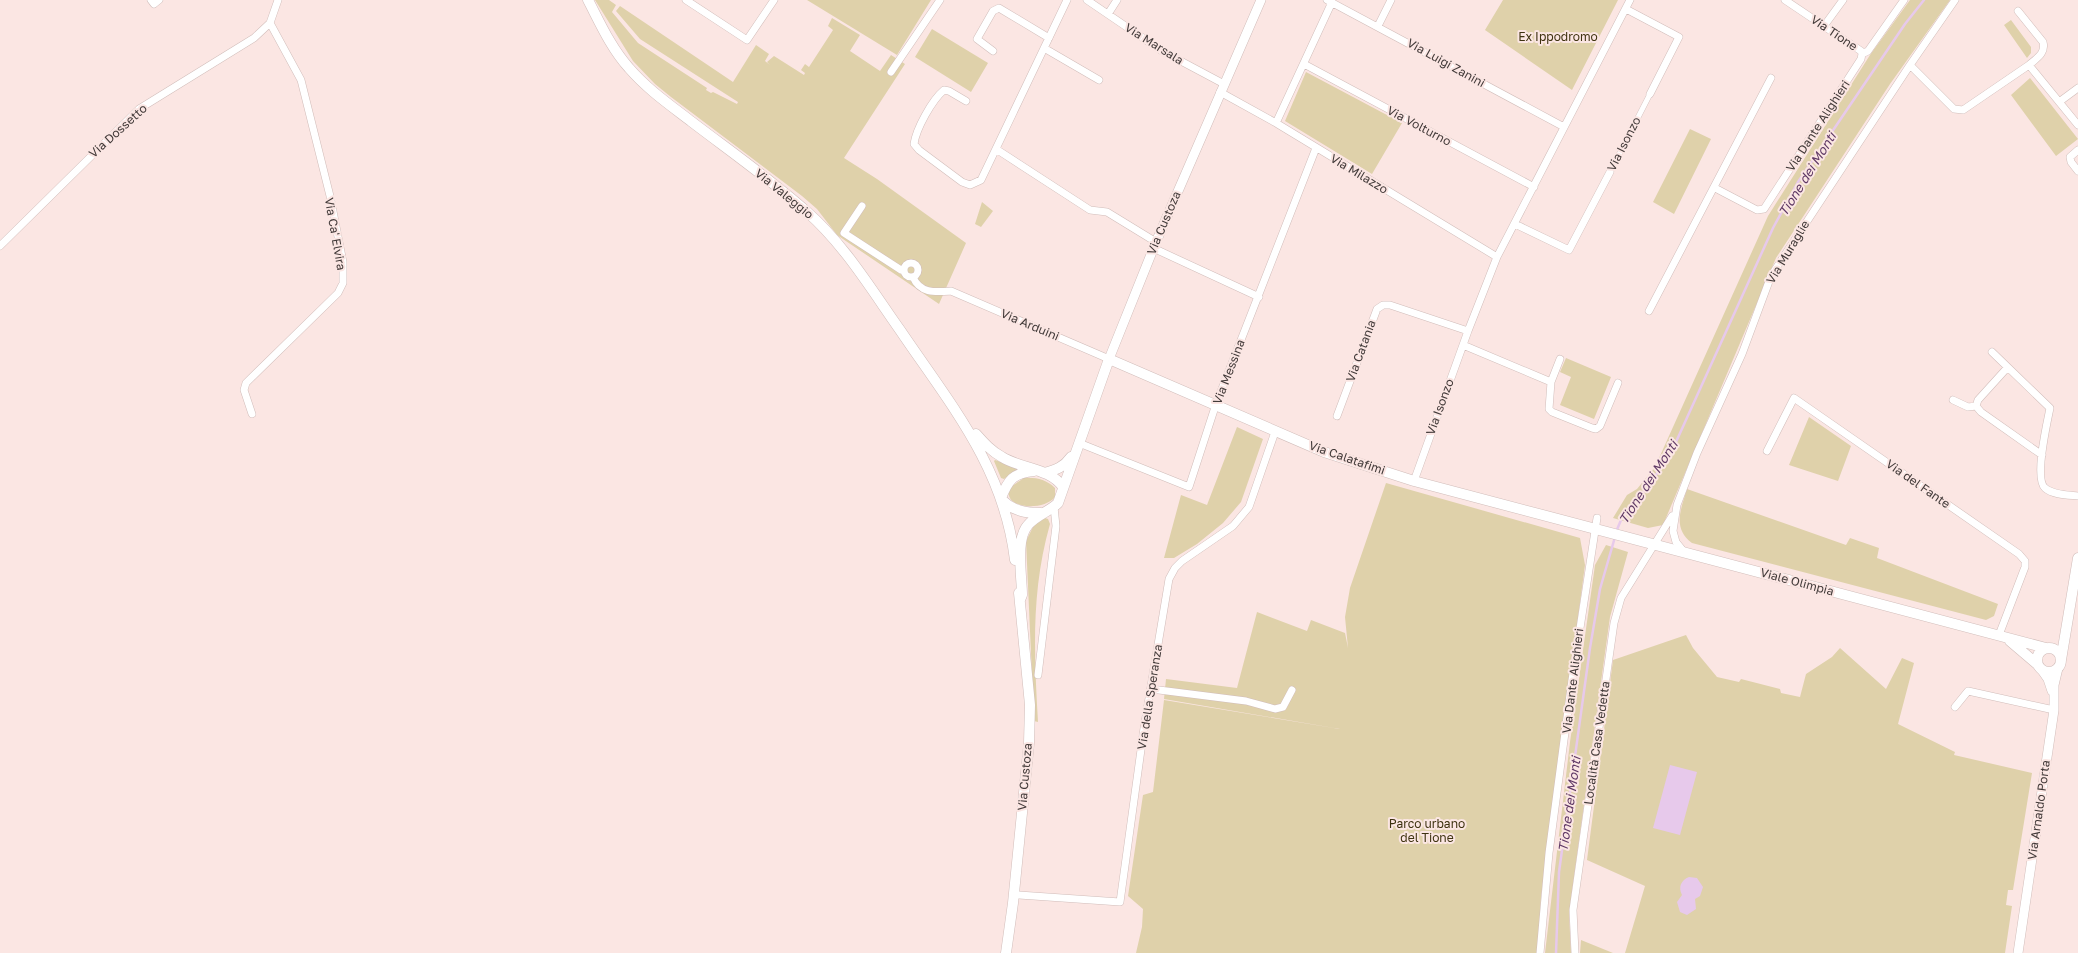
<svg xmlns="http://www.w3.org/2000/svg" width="2078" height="953" font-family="'Golos Text',sans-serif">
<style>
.green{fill:#dfd1aa}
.water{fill:#e7c9eb}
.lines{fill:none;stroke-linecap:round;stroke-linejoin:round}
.stream{stroke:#e7c9eb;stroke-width:2.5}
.pedestrian-casing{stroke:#d1bdba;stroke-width:6}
.minor-casing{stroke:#d1bdba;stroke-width:8}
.tertiary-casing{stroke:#d1bdba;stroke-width:10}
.secondary-casing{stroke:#d1bdba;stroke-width:11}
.pedestrian{stroke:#fff;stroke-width:5}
.minor{stroke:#fff;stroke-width:7}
.tertiary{stroke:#fff;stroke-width:9}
.secondary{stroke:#fff;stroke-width:10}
.labels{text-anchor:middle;stroke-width:4;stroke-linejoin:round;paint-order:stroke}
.street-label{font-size:12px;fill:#423a39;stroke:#fbe6e3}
.park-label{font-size:12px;fill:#3e3210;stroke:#fbe6e3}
.water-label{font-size:13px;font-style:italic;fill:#5f3865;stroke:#fbe6e3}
</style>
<rect width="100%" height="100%" fill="#fbe6e3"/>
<path class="green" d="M595,0H609L616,5L612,12L638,43L707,88L706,90L711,93L713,92L737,104L738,102L640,39L616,11L620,6L733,82L756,45L769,54L765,61L770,65L767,62L774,56L804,75L805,73L801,70L805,64L809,67L833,30L828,26L832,18L860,35L850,51L880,71L891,55L905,64L844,158L877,179L966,243L939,304L837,235L817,209L802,196L671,97L655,84L633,61Z
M807,0H931L897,55Z
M1503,0H1618L1572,90L1485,30Z
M1910,0H1950L1890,84L1776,258L1663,525L1648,528L1613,518L1627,495L1637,489L1655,467L1768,216L1870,55Z
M2011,20L2031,47V53L2027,58L2004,25Z
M932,29L988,63L971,92L915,57Z
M1306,72L1402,123L1372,174L1285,121Z
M2030,78L2078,139L2056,156L2011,95Z
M1690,129L1711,139L1674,214L1653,202Z
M982,202L993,211L981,227L975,224Z
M1566,358L1611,377L1594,419L1560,405L1571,377L1560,372Z
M1809,417L1851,446L1838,481L1789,465Z
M1237,427L1263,439L1241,502L1223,523L1197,544L1174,558H1164L1181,495L1207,505Z
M995,460L1016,467L1017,470L1004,479L1001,478L994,461Z
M1024,478C1035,477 1046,479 1055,488V497C1044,511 1003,510 1009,488Z
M1386,483L1580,538L1585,565L1541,897L1538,953H1136L1142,927L1143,909L1128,896L1143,795L1153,792L1164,700L1340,729L1164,699L1166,679L1237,688L1257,612L1307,631L1311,620L1345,633L1348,648L1345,617L1350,588Z
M1687,489L1846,545L1850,538L1879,548L1877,558L1998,604L1994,616L1986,620L1692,543C1672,528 1681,509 1687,489Z
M1045,518L1048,519L1050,524C1031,591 1034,653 1038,722L1034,721L1026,541L1034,525Z
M1606,545L1628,552L1610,617L1569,913L1571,953H1545L1570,742L1595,565Z
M1686,635L1693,648L1717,677L1739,682L1741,679L1780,689L1781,693L1800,697L1806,674L1832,657L1840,648L1886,689L1902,658L1914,663L1898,724L1955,752L1954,755L2032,773L2013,890H2008L2006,905L2012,906L2005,953H1625L1645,886L1587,860L1613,660Z
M1581,940L1613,953H1580Z"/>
<path class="water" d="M1670,765L1697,772L1680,835L1653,828Z
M1689,877L1697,878L1703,887L1700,896L1695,899L1696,909L1687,915L1680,912L1677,902L1682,895C1678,887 1681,880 1689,877Z"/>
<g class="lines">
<path class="stream" d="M1616,532L1621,520L1649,485L1671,453L1773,228L1798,182L1905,24L1924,0
M1556,953L1559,872L1590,648L1600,589L1615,537"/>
<g class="pedestrian-casing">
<path id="pedestrian" d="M1610,172L1650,94"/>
</g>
<g class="minor-casing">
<path id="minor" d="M151,0L154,4L159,0
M686,0L747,40L774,0
M1087,0L1162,51L1224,84
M1327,0L1564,127
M1785,0L1861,51L1862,54
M1626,9L1679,37L1650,94
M2018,11L2043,42C2046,53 2037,58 2029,65
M1108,14L1117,0
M1378,26L1391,0
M1824,26L1843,0
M1044,48L1099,80
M993,51L977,39L993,11L999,8L1049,38
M1304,64L1534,187
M1910,65L1954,109L1963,110L2029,65L2078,125
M891,72L940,0
M1220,92L1276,123L1497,257
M966,101L949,91L944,90C932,100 916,129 914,144L919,150L962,182L970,185L981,180L1067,0
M2059,102L2078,88
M1276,123L1332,2
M996,149L1090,210L1107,212L1156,242
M2078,150L2070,157L2071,162L2078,171
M1715,188L1757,210L1764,209L1861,59L1862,54L1868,51L1904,0
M862,206L844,233L901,270H904
M1515,224L1569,250L1610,172
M0,246L139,109L254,38L270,23L278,0
M1153,248L1259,297
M904 270a7 7 0 1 1 14 0a7 7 0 1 1-14 0Z
M913,277C920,294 936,292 951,291L1109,359
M1649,311L1771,78
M1463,345L1551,382L1549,409L1552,412L1592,428L1596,429L1600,426L1618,383
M1992,352L2050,408C2047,423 2034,479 2045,488C2053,495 2068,495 2078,496
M2007,368L1978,400L1976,406L1981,412L2042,455
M1551,382L1560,359
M1953,400L1968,407L1976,406
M252,414L244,390L246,383L338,293L343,283V262L330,196L301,80L270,23
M1337,416L1377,309L1383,305H1390L1468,331
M1079,443L1189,487L1216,404L1316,148
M1767,451L1794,398L2019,554L2025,561V567L1999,635
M1414,481L1468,331L1497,257L1630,0
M1684,552L1676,542L1673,531L1677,505L1697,453L1742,354L1771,276L1910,65L1955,0
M1038,675L1056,526L1054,507
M1151,689L1246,701L1275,709L1283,707L1292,690
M1955,707L1968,691L2054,710
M1019,895L1120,902L1144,728L1169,579L1175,568L1182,561L1233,526L1249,507L1275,432
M1540,953L1549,853L1572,680L1597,518
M1575,953L1573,910L1614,623L1621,598L1672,516"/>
</g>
<g class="tertiary-casing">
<path id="tertiary" d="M1109,359L1156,242L1261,0
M2041,669L2048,679L2052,691
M2018,953L2054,710V685L2058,668"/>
</g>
<g class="secondary-casing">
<path id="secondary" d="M588,0C600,23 611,48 629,68C647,89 670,105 692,122C730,151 770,179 806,211C844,244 871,289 900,330C950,404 1004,467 1015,560
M976,434C984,443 991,451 1002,457C1021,469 1050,468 1063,487
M1044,473C1056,470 1064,467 1071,457
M1001,498C1008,480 1013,473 1034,471
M1002,500C1013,511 1026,513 1041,513
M1020,600L1022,595C1022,577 1015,539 1028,525C1036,515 1049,512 1058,503L1109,359L1324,452L1414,481L2046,648
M2010,641L2037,664
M2037 660a12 12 0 1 1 24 0a12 12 0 1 1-24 0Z
M2061,660L2078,558
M1006,953L1013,903L1029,743L1030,705L1019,593"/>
</g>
<use href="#pedestrian" class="pedestrian"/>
<use href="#minor" class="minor"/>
<use href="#tertiary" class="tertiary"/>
<use href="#secondary" class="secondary"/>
</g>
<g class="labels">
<g class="street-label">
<text transform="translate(1834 33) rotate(34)" y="4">Via Tione</text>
<text transform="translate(1154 44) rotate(32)" y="4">Via Marsala</text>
<text transform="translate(1446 63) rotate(29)" y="4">Via Luigi Zanini</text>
<text transform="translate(1419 126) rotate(28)" y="4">Via Volturno</text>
<text transform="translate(1818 126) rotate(-57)" y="4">Via Dante Alighieri</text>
<text transform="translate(118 131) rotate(-42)" y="4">Via Dossetto</text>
<text transform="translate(1624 144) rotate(-63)" y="4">Via Isonzo</text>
<text transform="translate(1359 174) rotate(31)" y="4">Via Milazzo</text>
<text transform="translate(784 194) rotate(39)" y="4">Via Valeggio</text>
<text transform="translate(1164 223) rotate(-67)" y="4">Via Custoza</text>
<text transform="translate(335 234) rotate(80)" y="4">Via Ca' Elvira</text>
<text transform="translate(1788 252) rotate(-59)" y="4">Via Muraglie</text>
<text transform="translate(1030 325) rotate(23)" y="4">Via Arduini</text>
<text transform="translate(1361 351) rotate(-70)" y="4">Via Catania</text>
<text transform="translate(1229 372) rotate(-69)" y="4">Via Messina</text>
<text transform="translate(1440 407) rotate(-70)" y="4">Via Isonzo</text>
<text transform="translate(1347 458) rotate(19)" y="4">Via Calatafimi</text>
<text transform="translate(1918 484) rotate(35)" y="4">Via del Fante</text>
<text transform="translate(1797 582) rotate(15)" y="4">Viale Olimpia</text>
<text transform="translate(1573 681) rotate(-83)" y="4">Via Dante Alighieri</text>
<text transform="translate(1150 697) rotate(-81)" y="4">Via della Speranza</text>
<text transform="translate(1597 743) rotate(-82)" y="4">Località Casa Vedetta</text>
<text transform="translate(1025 777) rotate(-85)" y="4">Via Custoza</text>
<text transform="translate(2039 810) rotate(-82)" y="4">Via Arnaldo Porta</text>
</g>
<g class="park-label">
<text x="1558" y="41">Ex Ippodromo</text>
<text x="1427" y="828">Parco urbano<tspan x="1427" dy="14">del Tione</tspan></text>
</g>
<g class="water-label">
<text transform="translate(1807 174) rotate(-58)" y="5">Tione dei Monti</text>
<text transform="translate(1648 482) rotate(-57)" y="5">Tione dei Monti</text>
<text transform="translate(1569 804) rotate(-82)" y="5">Tione dei Monti</text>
</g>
</g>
</svg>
